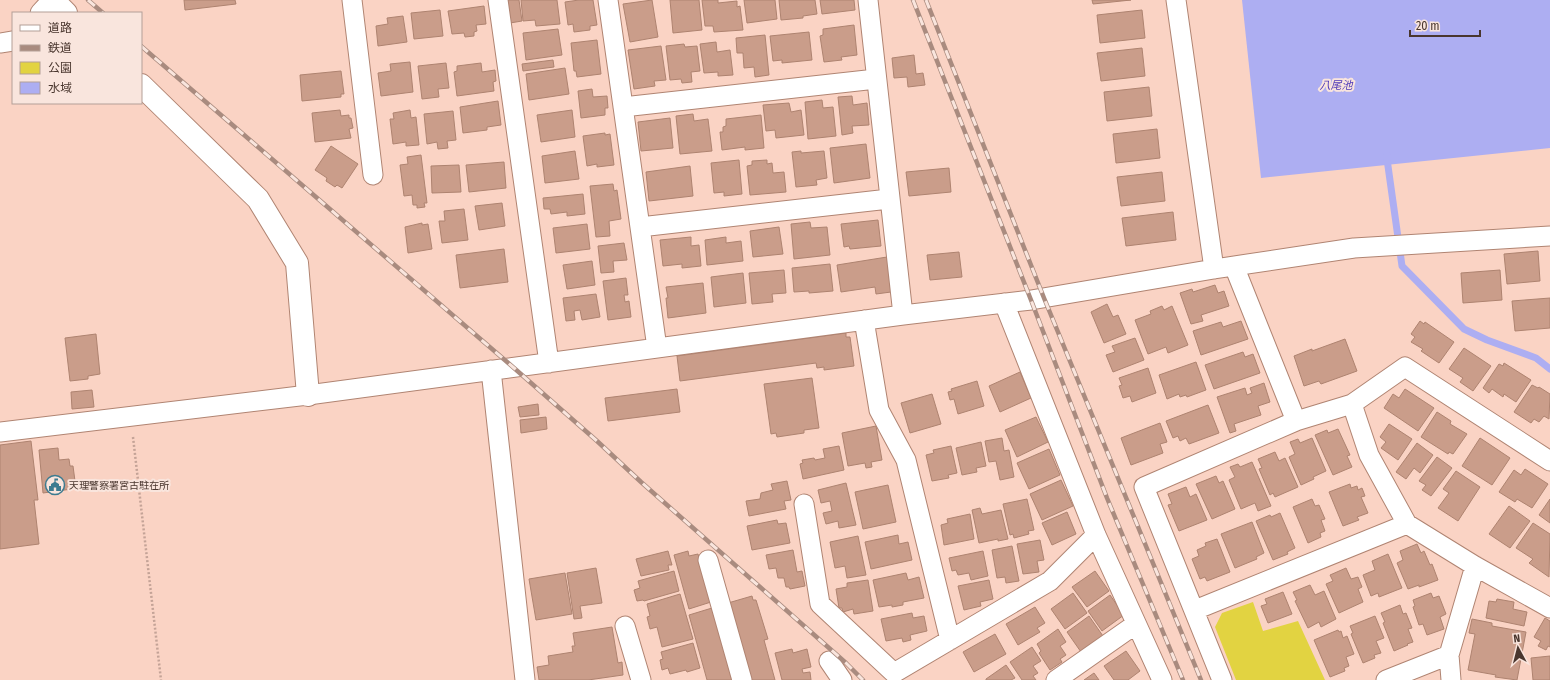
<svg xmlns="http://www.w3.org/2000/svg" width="1550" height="680" font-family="'Fira Sans Condensed','Noto Sans JP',sans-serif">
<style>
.green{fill:#e2d341}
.water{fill:#adaef2}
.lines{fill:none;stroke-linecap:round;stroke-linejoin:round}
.stream{stroke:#adaef2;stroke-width:7}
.building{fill:#ca9d8a;stroke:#ae8370}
.street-casing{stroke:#b08472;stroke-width:21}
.secondary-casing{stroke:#b08472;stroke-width:24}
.path{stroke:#c4a397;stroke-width:2.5;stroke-dasharray:2 2;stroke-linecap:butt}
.street{stroke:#fff;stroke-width:19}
.secondary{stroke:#fff;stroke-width:22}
.rail-casing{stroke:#a98b7f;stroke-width:4.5}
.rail{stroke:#f9e5dd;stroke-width:3;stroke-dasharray:9;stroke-linecap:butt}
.labels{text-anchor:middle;stroke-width:4;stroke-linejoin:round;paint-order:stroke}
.poi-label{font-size:10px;fill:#49362e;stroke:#f9e5dd;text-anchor:start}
.water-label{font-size:11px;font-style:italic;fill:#4e38b8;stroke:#f9e5dd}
</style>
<rect width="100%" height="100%" fill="#fad3c4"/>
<path class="green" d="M1253,602L1263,631L1298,621L1325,680H1236L1215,627L1222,613Z"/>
<path class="water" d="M1242,0H1550V148L1261,178Z"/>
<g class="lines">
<path class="stream" d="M1387,155V159L1402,266L1464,329L1487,340L1536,358L1550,369"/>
</g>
<path class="building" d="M184,0H235L236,4L185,10Z
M507,0H519L522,21L510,23Z
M521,0H557L560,24L536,26L535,20L523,21Z
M579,0H593L597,25L590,26V30L574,32L573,24L568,25L565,2Z
M652,0L658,37L630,42L623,4Z
M670,0H699L702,30L673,33Z
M702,0H718V3L737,1V7L740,6L743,30L714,32L713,26H705Z
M744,0H775L777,19L747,23Z
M779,0H815L817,14L803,16V18L781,20Z
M820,0H854L855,10L822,14Z
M1092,0H1131L1093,4Z
M484,6L486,24L476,25L477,31L474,32V36L465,37L464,33L452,34L448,11Z
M440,10L443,36L414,39L411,13Z
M1142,10L1145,38L1100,43L1097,15Z
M403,16L407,42L378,46L376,26L388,24L387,18Z
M854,25L857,55L841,57L842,60L824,62L820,36L823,35V29Z
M558,29L562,55L526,60L523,33Z
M809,32L812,60L782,63V60L773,61L770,36Z
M765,35L769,75L755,77L754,67L744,68L743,53H737L736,38Z
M597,40L601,74L577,77L576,71H574L571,43Z
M716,42L717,52L730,50L733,75L718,76V72L704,73L700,44Z
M684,44L685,47L697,46L700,71L691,72L692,82L682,83L681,79L670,80L666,46Z
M661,46L666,80L654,81L655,86L634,89L628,50Z
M1142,48L1145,76L1101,81L1097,53Z
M914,55L916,74L923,73L925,85L908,87L907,77L894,78L892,58Z
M553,60L554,67L523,71L522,64Z
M410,62L413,92L381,96L378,73L391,71L390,64Z
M446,63L449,88L438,89L439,97L422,99L418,66Z
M481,63L482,72L495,70L496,81L493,82L494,91L457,96L454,72L457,71V66Z
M565,68L569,94L529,100L526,74Z
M341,71L344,94H341V97L302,101L300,75Z
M1149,87L1152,116L1107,121L1104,92Z
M592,89L593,97L607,96L608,108H605V115L581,118L578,91Z
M852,96L853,105L867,103L869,125L852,126L853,133L842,135L838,97Z
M822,100L823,108L833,107L836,136L808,139L805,102Z
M498,101L501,125L487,127V130L463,133L460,107Z
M789,103L791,112L801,110L804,135L776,138L775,130L766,131L763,105Z
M340,110L341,116L349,115V118H351L353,128L349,129L351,138L315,142L312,113Z
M410,110L411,118L416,117L419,145L406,146V142L393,144L390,119H394L393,113Z
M572,110L575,137L541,142L537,115Z
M453,111L456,140L447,141L448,148L438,149L437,142L427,144L424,114Z
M693,114L694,121L708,119L712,151L680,154L676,116Z
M761,115L764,148L745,150V147L722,150L720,132H723V127L726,126V119Z
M670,118L673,148L641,151L638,122Z
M1157,129L1160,158L1116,163L1113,134Z
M605,133V135L610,134L614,165L597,167V164L587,166L583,136Z
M866,144L870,178L834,183L830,148Z
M331,146L358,164L342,188L337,185L335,187L326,181L327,178L315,170Z
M575,151L579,179L545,183L542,156Z
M801,151V153L824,151L827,178L816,180L817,185L796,187L792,152Z
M421,155L427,203H424L425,207L417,208V205H413L412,195L404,196L400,165L408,164L407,157Z
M739,160L742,194L724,196V192L714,193L711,163Z
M767,160V164L772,163L773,173L784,172L786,192L750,195L747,166L752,165V161Z
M504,162L506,188L469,192L466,165Z
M459,165L461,192L432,193L431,166Z
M690,166L693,196L649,201L646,172Z
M949,168L951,192L909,196L906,172Z
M1162,172L1165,201L1121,206L1117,177Z
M613,184L614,191L617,190L621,219L609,221L610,236L596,237L590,186Z
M583,194L585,214L567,216V212L551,214L550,209H544L543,198Z
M502,203L505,226L479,230L475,206Z
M464,209L468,240L442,243L439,221H445L444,211Z
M1173,212L1176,240L1126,246L1122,218Z
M878,220L881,246L850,249L849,246L844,247L841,224Z
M810,222L811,228L827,227L830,255L794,259L791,224Z
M422,223V225L428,224L432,249L408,253L405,227Z
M587,224L590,249L556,253L553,228Z
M779,227L783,254L753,257L750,231Z
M691,237V246L699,245L701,266L682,268V264L663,266L660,240Z
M726,237V243L741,241L743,261L707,265L705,240Z
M624,243L627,260L613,261L614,272L601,273L598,246Z
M504,249L508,282L460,288L456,255Z
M1538,251L1540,281L1507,284L1504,254Z
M959,252L962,277L930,280L927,255Z
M887,257L891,292L876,294L875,287L841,292L837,265Z
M592,261L595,285L567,289L563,265Z
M830,264L833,291L809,293V291L794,292L792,268Z
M784,270L786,293L772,294L773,302L752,304L749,273Z
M1500,270L1502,300L1463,303L1461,273Z
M743,273L746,303L714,307L711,277Z
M626,278L628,295H624L625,302L629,301L631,317L608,320L603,281Z
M703,283L706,313L668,318L666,298H668L666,287Z
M1215,285L1218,293L1224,291L1229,306L1201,315L1203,321L1191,324L1180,293L1192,289L1193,292Z
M596,294L600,317L582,320L580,310L574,311L575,320L566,321L563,298Z
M1550,298V328L1515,331L1512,301Z
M1107,304L1113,317L1118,315L1126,334L1104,343L1091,312Z
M1162,306L1164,310L1172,306L1188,345L1168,353L1166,347L1148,354L1135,320L1151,314L1150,311Z
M1241,321L1248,339L1201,355L1193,331L1221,322L1223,327Z
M1420,321L1424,324L1425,322L1454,342L1439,363L1421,351L1423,349L1411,342L1415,337L1411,334Z
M846,333V337H850L854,366L824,370V367L817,368L816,363L680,381L677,356Z
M96,334L100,374L88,376V379L70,381L65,338Z
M1135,338L1144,360L1113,372L1106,355L1115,352L1112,346Z
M1345,339L1357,371L1321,384L1319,381L1304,386L1294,356L1312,349V351Z
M1464,348L1491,366L1473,391L1460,382L1463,378L1449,369Z
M1243,352L1245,357L1253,354L1260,373L1214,389L1205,365Z
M1196,362L1206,390L1187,397L1186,395L1180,397L1179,394L1167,399L1159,375Z
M1504,363L1531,380L1516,402L1504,394L1503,397L1492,389L1489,393L1483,388L1499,364L1503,366Z
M1148,368L1156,393L1132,402L1130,396L1123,398L1119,386L1122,385L1119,378Z
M1020,372L1031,398L1000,412L989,386Z
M812,378L819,428L804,430V433L777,437L776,433L771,434L764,384Z
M977,381L984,406L958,414L954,399L950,400L948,392L952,391L951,389Z
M1264,383L1270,402L1258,406L1261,415L1234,424L1236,431L1230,433L1217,397L1245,388L1247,395L1252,393L1250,388Z
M1532,385L1538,388L1539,387L1550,394L1549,419L1544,416L1539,422L1534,419L1531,423L1514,412Z
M677,389L680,412L608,421L605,398Z
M1405,389L1434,408L1418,431L1384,408L1393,394L1399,398Z
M92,390L94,407L72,409L71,392Z
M932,394L941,424L910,433L901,403Z
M538,404L539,415L520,417L518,407Z
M1208,405L1219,433L1189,444L1186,438L1180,441L1178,436L1173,438L1166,421Z
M1437,412L1451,421L1450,424L1467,434L1453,454L1449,452L1448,454L1421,437Z
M546,417L547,429L521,433L520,420Z
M1036,417L1048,442L1017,457L1005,430Z
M1160,423L1167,442L1160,444L1163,453L1131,465L1121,438Z
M1389,424L1412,439L1398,460L1381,448L1386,442L1380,437Z
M876,426L882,460L871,462L872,467L866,468L865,463L848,466L842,433Z
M1338,429L1350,455L1347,456L1352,467L1333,475L1315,435L1327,430L1328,433Z
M1002,438L1004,451L1009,450L1014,477L1000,480L996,461L989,462L985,441Z
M1312,438L1326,471L1313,477L1314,479L1301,485L1289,457L1295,454L1290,442L1298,439L1300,443Z
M1480,438L1510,458L1492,485L1462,466Z
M31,441L38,500H34L39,544L0,549V445Z
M981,442L986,466L976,468L977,472L962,475L956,448Z
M1417,443L1433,455L1420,473L1414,468L1406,479L1396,472Z
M839,446L844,470L803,479L800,464L803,463L802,460L814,458L815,460L825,458L823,449Z
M951,446L957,473L948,475L949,478L932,481L926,455L934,453L933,450Z
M58,448L59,460L69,459L70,466H73L75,481L71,482L72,489L43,493L39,450Z
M1049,449L1060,475L1029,489L1017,463Z
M1275,452L1279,461L1285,458L1298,487L1275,497L1273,493L1270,495L1259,469L1262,468L1258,459Z
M1437,457L1452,468L1431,496L1422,490L1426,485L1419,481Z
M1252,462L1271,506L1258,511L1255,503L1241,509L1229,480L1235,477L1230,467L1238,464L1240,467Z
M1525,469L1548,484L1532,508L1517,499L1515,502L1499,492L1514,470L1521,475Z
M1456,471L1480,487L1458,521L1438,508L1449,493L1443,489Z
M1216,476L1219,483L1223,481L1235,509L1212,519L1196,484Z
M1061,480L1073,506L1042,520L1030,494Z
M787,481L791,500L784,501L786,509L749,516L746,501L760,499L761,493L773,490L771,484Z
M846,483L856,525L839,528L838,521L826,524L823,513L832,511L830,501L821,503L818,490Z
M1350,484L1351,488L1357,486L1358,490L1362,488L1365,496L1361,497L1368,513L1357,517L1359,520L1343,526L1329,492Z
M888,485L896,522L863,529L855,492Z
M1186,487L1190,497L1196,494L1207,520L1179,531L1168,505L1172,504L1168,494Z
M1027,499L1034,530L1028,531L1029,534L1014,538L1013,534L1010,535L1003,504Z
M1312,499L1315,506L1319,505L1325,519L1321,520L1325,531L1320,533L1321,537L1308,543L1293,507Z
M1550,499V523L1539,515Z
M1509,506L1530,521L1510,548L1489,534Z
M980,508L982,514L1001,510L1008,539L998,541V539L979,543L972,510Z
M1067,512L1076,534L1052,545L1042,523Z
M1280,513L1295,548L1287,552L1288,554L1273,560L1256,521L1270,515L1271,517Z
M970,514L974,539L944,545L941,525L948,523L947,519Z
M777,520L778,524L786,523L790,543L752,550L747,526Z
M1252,522L1264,553L1256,557L1257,559L1235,568L1221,534Z
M1533,523L1550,534L1549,577L1529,563L1533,559L1516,548Z
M898,535L899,544L908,542L912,560L871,569L865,542Z
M858,536L866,575L847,578L845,566L835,568L830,542Z
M1217,539L1230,572L1207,581L1205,577L1200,579L1192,559L1199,556L1197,550L1206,546L1205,543Z
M1040,540L1044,560L1037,561L1039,572L1023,574L1017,544Z
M1417,544L1421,553L1424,551L1430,565L1432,564L1438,580L1419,587V585L1408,589L1397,563L1403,560L1400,551Z
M1012,546L1019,581L1006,583L1005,577L997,578L992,550Z
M793,550L797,572L802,571L805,586L790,589L789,587H786L784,578H778L776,568L769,569L766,555Z
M668,551L672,565H668L669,570L641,576L636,559Z
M688,551L689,556L698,554L711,602L689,609L674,555Z
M983,551L988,576L971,580L969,573L958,575L956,570L952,571L949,558Z
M1388,554L1402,588L1379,597L1378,593L1371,596L1363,575L1375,570L1372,561Z
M596,568L602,603L580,606L582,618L574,619L567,573Z
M1346,568L1351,579L1358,577L1362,587L1358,589L1363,602L1339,613L1326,584L1333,581L1330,575Z
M674,571L679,591L644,601L643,600L637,601L634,590L640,588L638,581Z
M1095,571L1109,591L1087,607L1072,587Z
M565,573L572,614L536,620L529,579Z
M906,573L908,580L919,577L924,598L903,602V605L892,607V605L879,607L873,580Z
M868,580L873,611L854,614L853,609L843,612L842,608H839L836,589L847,587V583Z
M989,580L993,599L980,602L981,606L964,610L958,586Z
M1310,585L1315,595L1324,591L1336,619L1321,627L1319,622L1308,628L1295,601L1297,600L1293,592Z
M1283,592L1292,614L1268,623L1261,606L1267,604L1265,599Z
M1073,593L1087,613L1065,629L1051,609Z
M1431,593L1433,598L1439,596L1446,614L1440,617L1444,629L1427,635L1423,624L1419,625L1413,607L1415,606L1413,600Z
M680,594L693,639L662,647L657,627L650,629L647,617L650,616L647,604Z
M1110,595L1124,615L1102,631L1088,611Z
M752,596L753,600H756L768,639L764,640L775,680H750L728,603Z
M1497,599L1514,602L1513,609L1527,612L1524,626L1486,618L1489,601L1496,602Z
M1400,605L1403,614L1406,613L1412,628L1408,629L1413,642L1407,644L1408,645L1394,651L1383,623L1385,622L1381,613Z
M1035,607L1045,623L1037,628L1040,632L1018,645L1006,624Z
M712,608L733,680H707L689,615Z
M912,613L913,618L924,616L927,631L910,635L911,640L903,642L902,638L886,641L881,619Z
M1089,616L1103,636L1081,652L1067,632Z
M1375,616L1384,638L1376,641L1381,653L1374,655L1375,658L1363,663L1351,634L1353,633L1350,626Z
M1545,618L1550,621V647L1548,646L1546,650L1538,646L1541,641L1534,637Z
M1472,619L1492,623V626L1526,632L1517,680L1495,677L1496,675L1468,670L1475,634L1469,633Z
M612,627L618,663L622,662L623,675L588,680H539L537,667L549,665L548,656L573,652L572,646H575L573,633Z
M1058,629L1066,642L1060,646L1066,655L1060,659L1062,662L1050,670L1039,653L1041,651L1037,644Z
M1338,630L1339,632L1341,631L1343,638L1347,636L1354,654L1346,657L1349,666L1344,668L1345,671L1330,677L1314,640Z
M995,634L1006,654L974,672L963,652Z
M693,643L700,668L687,672L686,670L670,674L668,668L662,670L660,660L663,659L661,652Z
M1032,647L1041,661L1033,666L1038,673L1033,676L1036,680H1022L1010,662Z
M792,649L793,653L807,649L811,667L802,669L803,673L810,672L811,680H782L775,653Z
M1126,651L1140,671L1128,680H1114L1104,666Z
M1550,656V680H1533L1531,658Z
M1006,665L1015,678L1011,680H986V679Z
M1094,673L1099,680H1084Z"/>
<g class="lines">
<g class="street-casing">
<path id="street" d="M352,0L373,175
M498,0L549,363
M608,0L657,348
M868,0L903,315
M1176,0L1214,269
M40,13L52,0
M0,43L13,41
M623,107L876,79
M640,227L889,199
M1234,266L1296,421L1352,404L1369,455L1407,524L1475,566L1550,608
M1004,303L1096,535L1162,680
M864,320L879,410L906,460L950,640
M491,370L525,680
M1352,404L1405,367L1550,461
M0,432L308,395L903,315L1031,300L1214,269L1354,248L1550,236
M804,504L820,604L894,673L1050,581L1096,535
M708,560L742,680
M1195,610L1407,524
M625,626L641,680
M1449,655L1451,680
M829,661L842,680
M1056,680L1136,624
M1222,680L1144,487L1296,421
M1386,680L1449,655L1475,566"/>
</g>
<g class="secondary-casing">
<path id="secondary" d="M53,0L66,13
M141,85L258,199L297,263L308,395"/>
</g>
<path class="path" d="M133,437L161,680"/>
<use href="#street" class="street"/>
<use href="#secondary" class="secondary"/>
<g class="rail-casing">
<path id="rail" d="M88,0L103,13
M913,0L1031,300L1107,498L1183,680
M926,0L1044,298L1201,680
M141,46L514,368L597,441L641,482L846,663L863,680"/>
</g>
<use href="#rail" class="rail"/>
</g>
<defs>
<g id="civic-ring" transform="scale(1)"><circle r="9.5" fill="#f9e5dd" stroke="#3d7b90" stroke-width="1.5"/><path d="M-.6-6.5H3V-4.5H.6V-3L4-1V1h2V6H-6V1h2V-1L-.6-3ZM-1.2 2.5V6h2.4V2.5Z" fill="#3d7b90"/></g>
</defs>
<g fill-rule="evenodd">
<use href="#civic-ring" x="55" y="485"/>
</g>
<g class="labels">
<g class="poi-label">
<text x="69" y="489">天理警察署宮古駐在所</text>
</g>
<g class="water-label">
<text x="1336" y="89">八尾池</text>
</g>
</g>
<rect x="12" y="12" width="130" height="92" fill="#f9e5dd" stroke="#b39f97"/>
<rect x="20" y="25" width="20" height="6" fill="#ffffff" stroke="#b39f97"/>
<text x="48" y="32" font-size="12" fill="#49362e">道路</text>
<rect x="20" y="45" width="20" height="6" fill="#a98b7f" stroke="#b39f97"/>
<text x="48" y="52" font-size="12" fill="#49362e">鉄道</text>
<rect x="20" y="62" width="20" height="12" fill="#e2d341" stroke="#b39f97"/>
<text x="48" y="72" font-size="12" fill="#49362e">公園</text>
<rect x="20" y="82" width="20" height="12" fill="#adaef2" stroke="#b39f97"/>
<text x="48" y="92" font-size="12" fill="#49362e">水域</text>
<g transform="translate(1518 648) rotate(353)" stroke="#f9e5dd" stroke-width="3" paint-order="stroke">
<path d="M0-3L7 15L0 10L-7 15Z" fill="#49362e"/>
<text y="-6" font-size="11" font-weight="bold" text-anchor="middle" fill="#49362e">N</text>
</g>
<path d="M1410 30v6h70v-6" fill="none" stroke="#49362e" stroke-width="2"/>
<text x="1416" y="30" font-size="12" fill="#49362e" stroke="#f9e5dd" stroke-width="3" paint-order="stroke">20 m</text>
</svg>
